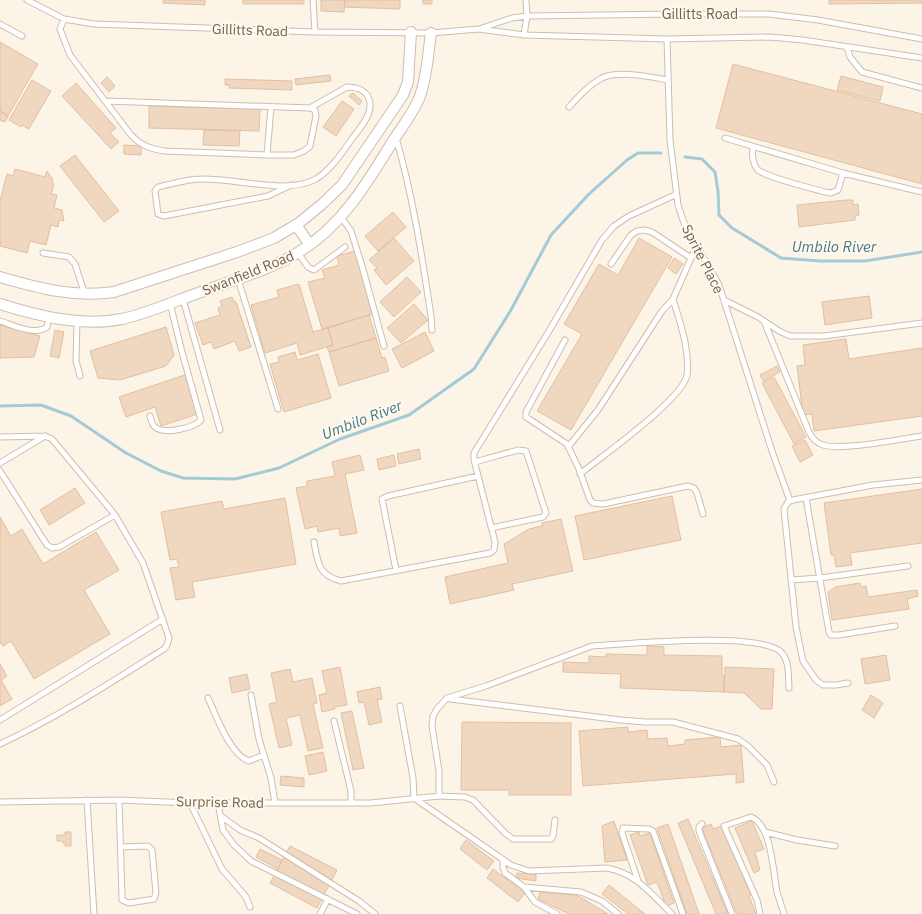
<svg xmlns="http://www.w3.org/2000/svg" width="922" height="914" font-family="'IBM Plex Sans',sans-serif">
<style>
.lines{fill:none;stroke-linecap:round;stroke-linejoin:round}
.stream{stroke:#a3cad6;stroke-width:3}
.building{fill:#f0d7c0;stroke:#e2bfa1}
.lane-casing{stroke:#cdbeae;stroke-width:7}
.street-casing{stroke:#cdbeae;stroke-width:12}
.lane{stroke:#fff;stroke-width:5}
.street{stroke:#fff;stroke-width:10}
.labels{text-anchor:middle;stroke-width:4;stroke-linejoin:round;paint-order:stroke}
.street-label{font-size:14px;fill:#755e4c;stroke:#fef9ee}
.water-label{font-size:15px;font-style:italic;fill:#477887;stroke:#fef9ee}
</style>
<rect width="100%" height="100%" fill="#fcf5e7"/>
<g class="lines">
<path class="stream" d="M685,157L702,159L715,172L718,191L719,215L732,228L781,258L820,261H865L922,252
M0,406L41,405L71,416L126,453L161,471L183,478L235,479L279,468L340,439L409,415L474,369L511,310L551,235L589,194L627,160L638,153H661"/>
</g>
<path class="building" d="M163,0H205V5L163,3Z
M243,0H304V4H243Z
M321,0H345L344,12L321,11Z
M345,0H400V9L344,7Z
M423,0H432V4H423Z
M829,0H922V3L829,4Z
M0,42L38,64L8,116L0,111Z
M733,64L922,114V184L716,128Z
M330,75L331,81L296,85L295,79Z
M841,76L883,87L880,101L837,90Z
M107,77L115,86L109,92L101,83Z
M225,79L292,81V90L229,88V85H225Z
M32,80L51,91L29,129L22,125L21,127L9,120Z
M76,83L116,128L110,133L119,142L111,149L62,96Z
M353,93L362,101L359,105L349,96Z
M342,101L354,109L336,136L323,127Z
M149,106L260,109L259,131L149,128Z
M0,111L8,116L5,122L0,120Z
M204,130L240,131L239,146L203,145Z
M124,145L141,146V155L124,154Z
M75,155L119,211L104,222L60,166Z
M15,169L45,177L47,171L53,180L52,183L54,184L51,194L57,195L54,208L62,210L64,221L59,220L58,227L51,225L46,245L30,241L27,253L0,246V201L7,174L13,176Z
M846,200H853V205L858,204L859,215L855,216V220L799,227L797,205Z
M393,212L406,227L378,251L365,236Z
M394,238L414,261L386,285L374,270L377,268L369,260Z
M639,238L672,257L571,430L537,411L582,334L564,324L599,264L618,275Z
M355,251L373,314L322,329L308,282L325,278L322,270L339,265L337,256Z
M674,258L683,264L676,274L668,268Z
M407,277L421,292L394,317L380,302Z
M299,284L313,332L328,328L333,345L300,355L297,343L265,353L251,305L279,297L277,290Z
M869,296L872,318L825,325L822,302Z
M232,297L234,302H236L251,347L239,351L235,341L214,349L211,342L203,345L195,323L220,315L218,308L222,306L220,301Z
M414,304L428,320L401,343L387,328Z
M369,315L376,338L329,352L327,347L333,345L328,328Z
M0,325L40,336L34,357L0,358Z
M166,327L174,355L166,366L120,380L98,378L90,351Z
M55,330L64,332L59,358L50,356Z
M425,332L434,351L402,368L392,349Z
M376,338L382,358L385,357L389,371L339,386L329,352Z
M846,339L849,359L922,348V416L814,431L812,414L803,415L797,366L805,365L803,345Z
M295,352L297,360L318,354L331,398L284,412L270,364L279,362L278,357Z
M777,366L780,372L763,381L760,375Z
M185,375L198,414L161,426L155,407L126,417L119,397Z
M774,377L806,437L794,444L762,383Z
M805,440L813,455L800,462L792,446Z
M419,449L421,459L399,464L397,454Z
M360,455L364,470L345,474L357,533L340,536L339,528L318,532L317,526L305,529L296,488L307,486V481L335,476L332,462Z
M394,455L396,466L379,470L377,459Z
M75,488L85,503L49,525L40,510Z
M922,489V543L850,553L852,565L836,567L834,555H831L824,503Z
M672,496L681,540L584,560L575,516Z
M285,498L296,564L192,582L195,597L176,600L170,568L179,567L177,559L170,560L161,512L222,501L224,509Z
M0,517L11,536L22,529L43,564L96,532L119,570L84,590L110,634L34,679L11,641L3,646L0,642Z
M561,519L573,571L512,584L514,590L450,604L445,577L508,563L504,544L529,529L542,526V523Z
M860,583L861,587L866,586L868,597L917,590L918,596L907,599L909,609L832,620L828,592L835,587Z
M647,646L664,647V655L722,656V675H724V692L620,688L621,674L563,672V662L589,663V656L606,657V654L647,655Z
M886,655L890,680L865,684L861,659Z
M0,664L7,676L1,680L12,699L0,706Z
M340,667L347,705L334,707L335,709L322,712L319,695L327,693L322,671Z
M725,667L774,669L772,709H761L744,693L724,692Z
M290,669L293,682L312,678L317,703L313,704L323,748L308,751L300,715L286,718L292,745L279,748L269,704L277,702L271,673Z
M247,674L250,689L232,693L229,678Z
M380,687L382,699L377,700L382,722L369,725L364,702L359,703L357,692Z
M871,695L883,703L874,718L862,710Z
M352,711L364,768L353,770L341,713Z
M462,722L571,723V795H509V790H461Z
M628,727V732L647,730L648,739L667,738L668,746L685,744V740L720,737L721,747L741,745L744,782L736,783V774L583,786L579,731Z
M323,752L327,771L309,775L305,756Z
M281,776L304,778V787L280,785Z
M688,819L728,914H716L678,823Z
M614,821L627,860L605,862L602,826Z
M752,821L764,849L755,852L760,870L754,873L735,828Z
M668,824L699,914H687L657,828Z
M711,824L713,829L722,826L751,895L749,896L756,914H737L702,828Z
M65,832H71V846H65V843H63V841H57V835H65Z
M639,832L640,836L650,833L674,903L666,906L657,882L648,885L630,835Z
M466,840L494,861L487,870L460,849Z
M290,846L337,870L317,908L270,883Z
M260,849L282,860L278,869L256,857Z
M493,869L525,893L518,902L487,878Z
M517,873L536,874V881L516,878Z
M609,885L645,914H628L602,894Z
M540,892L574,895L575,894L608,914H569L538,899Z"/>
<g class="lines">
<g class="lane-casing">
<path id="lane" d="M27,0L64,19L94,24L315,32L431,33L479,29L524,35L667,39L770,37L803,40L922,58
M313,0L315,32
M64,19L60,29L70,55L131,135C142,146 150,149 165,151L267,155L271,107
M0,24L22,36
M482,28L512,18L527,16L676,14H769L818,20L922,39
M524,35L527,16L526,0
M667,39L670,140L678,205L684,223L719,285L772,451L790,501
M847,47L850,57L862,72L922,88
M106,101L310,108L315,110L316,116L310,146L304,151L294,155H267
M569,107C579,96 589,85 602,78C618,70 651,77 668,80
M396,138C413,196 422,256 431,316L432,330
M725,138L843,173L922,192
M753,148C752,155 753,164 758,170C768,178 811,188 825,192L831,193L838,190L843,173
M291,185L268,196L164,216L158,214L155,191L158,187C172,184 187,179 202,179C235,178 287,195 316,179C332,169 343,151 354,136C361,127 374,112 369,99C366,90 356,87 347,87L310,108
M341,217L351,231L362,266L384,346
M43,253L69,257L75,264L85,295
M298,253L308,267L314,270L345,247
M611,264L631,235L637,231L644,230L652,232L691,258
M238,279L278,409
M183,299L220,430
M724,300L758,317L779,331L790,336H824L922,323
M0,321C13,325 35,336 47,327L49,317
M77,321L76,361L80,376
M764,321L809,432C812,438 816,443 823,445C844,451 898,439 922,436
M565,340L526,412V417L567,444L579,469L590,500L593,503L603,504L688,486L694,488L697,493L703,514
M150,416C151,420 152,425 155,427C164,435 194,428 201,420L182,352L170,303
M0,437L45,436L52,439L115,515L143,563L169,638L167,645L164,649C110,683 58,717 0,744
M568,447L598,410L662,311L673,299L696,247
M475,462L518,450L526,451L546,513L543,517L491,528
M0,463L45,436
M0,471L47,545L52,548L59,547L115,515
M580,474C602,456 683,399 687,375C690,349 680,323 673,299
M806,498L829,632L831,635H839L895,626
M314,542C318,563 318,575 341,581L490,553L494,550L495,542L474,460V453L549,331L602,240L614,226L629,216L675,195
M396,570L382,499L388,496L478,476
M791,580L820,578L908,566
M848,683L836,685H823L816,680L803,661L796,627L784,509L788,502L793,500L873,485L922,480
M251,695L259,739L271,778L275,803
M208,698C216,715 230,755 249,761L264,755
M450,699L621,720L645,722H673L738,739L748,746L767,765L774,782
M400,706L413,778L414,798L511,865L529,871L607,868C636,873 651,894 672,914
M0,720L163,619
M334,721L351,791V803
M439,796V771L432,726L433,716L437,709L447,698L486,686L592,646C626,644 759,631 781,652C790,661 788,677 789,688
M87,800L94,914
M119,800L122,896V900L129,903L154,899L156,893L152,850L148,846L121,847
M0,802L119,800L190,803H371L439,796L465,797L473,800L505,833L513,839H551L553,836L555,820
M190,803L222,869L246,897L250,907
M218,803L223,830L234,845L251,861L357,914
M221,816L240,830L259,838L359,901L375,914
M702,824L699,827V831L732,914
M765,832L797,840L835,846
M503,860V867L505,873L524,887L535,902L557,914
M638,881L622,833L623,828L649,829L653,831L683,914
M524,887L581,892L602,901L618,914
M320,914L328,899
M760,914L757,900L724,826L751,817C772,825 773,873 777,892C779,899 782,907 784,914"/>
</g>
<g class="street-casing">
<path id="street" d="M296,225L310,245
M0,277C38,288 74,298 114,292L237,252L274,238L299,223L321,205L342,185L403,95L408,82L411,32
M0,304C38,316 82,327 122,319C149,313 175,301 201,292C231,281 272,269 299,252C342,226 367,183 393,141C402,127 414,112 420,96C427,77 428,53 431,33"/>
</g>
<use href="#lane" class="lane"/>
<use href="#street" class="street"/>
</g>
<g class="labels">
<g class="street-label">
<text x="700" y="19">Gillitts Road</text>
<text transform="translate(250 30) rotate(2)" y="5">Gillitts Road</text>
<text transform="translate(703 259) rotate(63)" y="5">Sprite Place</text>
<text transform="translate(248 273) rotate(-22)" y="5">Swanfield Road</text>
<text transform="translate(220 802) rotate(1)" y="5">Surprise Road</text>
</g>
<g class="water-label">
<text x="834" y="252">Umbilo River</text>
<text transform="translate(362 420) rotate(-21)" y="5">Umbilo River</text>
</g>
</g>
</svg>
